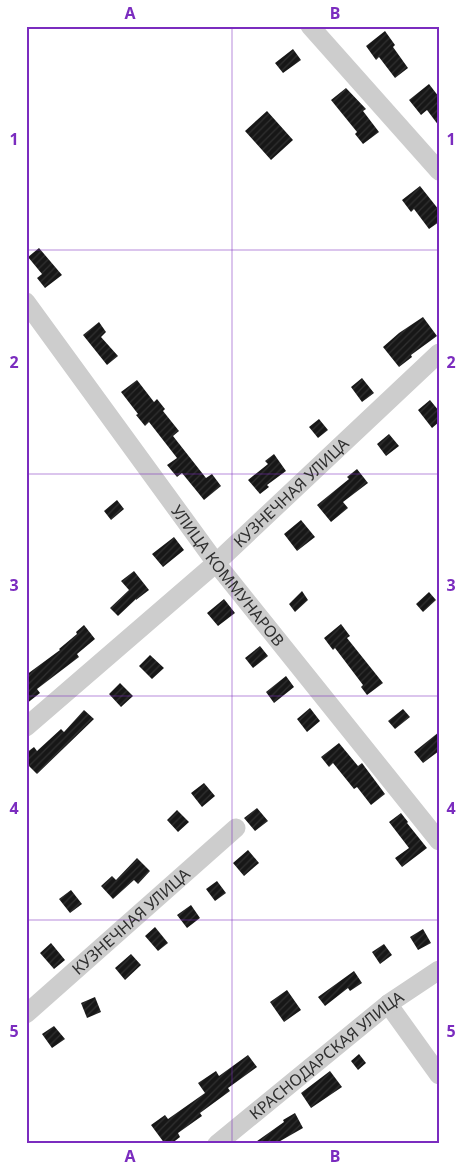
<svg xmlns="http://www.w3.org/2000/svg" width="465" height="1170" font-family="'Noto Sans',sans-serif">
<style>
.building{fill:url(#building-hatch)}
.lines{fill:none;stroke-linecap:round;stroke-linejoin:round}
.minor{stroke:#cdcdcd;stroke-width:19}
.grid{fill:none;stroke:#7b2cbf;stroke-width:1;stroke-opacity:0.55}
.labels{text-anchor:middle;stroke-width:5;stroke-linejoin:round;paint-order:stroke}
.street-label{font-size:16px;fill:#303030;stroke:#fff}
.neatline{fill:none;stroke:#7b2cbf;stroke-width:2}
.grid-label{font-size:16px;text-anchor:middle;font-weight:bold;fill:#7b2cbf}
</style>
<defs>
<pattern id="building-hatch" width="6" height="6" patternUnits="userSpaceOnUse" patternTransform="scale(1.25)"><rect width="6" height="6" fill="#171717"/><path d="M-1 1l2-2M0 6l6-6M5 7l2-2" fill="none" stroke="#303030"/></pattern>
</defs>
<rect width="100%" height="100%" fill="#fff"/>
<path class="building" d="M385,31L395,45L393,47L408,68L395,78L379,57L376,60L366,46Z
M293,49L301,60L283,73L275,63Z
M429,84L439,97V126L427,110L421,115L409,100Z
M346,88L366,109L363,111L379,132L363,144L355,134L357,132L331,100Z
M267,111L293,140L271,160L245,131Z
M420,186L439,210V222L429,229L414,209L411,212L402,200Z
M39,248L62,275L45,288L37,278L42,274L28,257Z
M423,317L437,336L411,355L412,357L399,367L383,347L399,333Z
M99,322L106,332L101,337L118,356L107,365L83,335Z
M362,378L374,393L362,402L351,387Z
M137,380L154,402L157,399L165,409L163,411L179,431L173,436L206,478L212,474L221,486L204,500L182,473L177,477L167,465L177,458L149,422L145,426L136,415L138,414L121,392Z
M430,400L439,411V422L432,428L418,410Z
M319,419L328,430L318,438L309,427Z
M389,434L399,446L386,456L377,444Z
M274,454L286,471L267,485L269,487L260,494L248,480L268,464L265,461Z
M357,469L368,483L343,502L348,508L331,522L317,505L349,479L347,477Z
M117,500L124,509L111,520L104,511Z
M301,520L315,537L297,551L284,534Z
M174,537L184,550L163,567L152,554Z
M134,571L149,590L136,600V599L118,616L110,608L129,590L121,581Z
M302,591L308,600L295,612L289,604Z
M429,592L436,600L423,612L416,604Z
M224,599L235,613L218,626L207,613Z
M341,624L350,636L347,638L383,683L367,695L361,687L363,685L335,648L333,650L324,638Z
M84,625L95,639L77,654L79,657L37,689L40,693L26,704V675L60,650L59,649L77,634L76,632Z
M260,646L268,656L253,668L245,658Z
M150,655L164,668L152,679L139,666Z
M286,676L294,687L274,703L266,692Z
M120,683L133,696L121,707L109,694Z
M310,708L320,721L307,732L297,719Z
M403,709L410,717L395,729L388,721Z
M84,710L94,719L37,774L26,763V753L34,747L37,751L61,729L64,732Z
M439,732V751L423,763L414,752Z
M339,743L358,766L362,763L385,794L371,805L357,787L354,789L333,763L329,767L321,757Z
M204,783L215,796L202,807L191,793Z
M257,808L268,821L255,831L244,818Z
M177,810L189,822L178,832L167,820Z
M401,813L408,822L407,823L427,848L402,867L395,858L409,848L389,822Z
M248,850L259,863L244,876L233,863Z
M137,858L150,871L138,884L134,880L113,899L101,886L112,876L116,880Z
M217,881L226,893L215,901L206,889Z
M71,890L82,904L70,913L59,899Z
M191,905L200,918L187,928L177,915Z
M155,927L168,943L158,951L145,936Z
M423,929L431,943L418,950L410,937Z
M51,943L65,960L54,969L40,953Z
M384,944L392,955L380,964L372,952Z
M131,954L141,965L125,980L115,968Z
M354,971L362,983L350,991L348,988L325,1006L318,997Z
M287,990L301,1010L284,1022L270,1002Z
M95,997L101,1012L87,1018L81,1003Z
M54,1026L65,1039L52,1048L42,1034Z
M359,1054L366,1063L358,1070L351,1061Z
M248,1055L257,1067L228,1088L230,1091L200,1113L202,1116L178,1133L180,1137L171,1144H165L151,1125L165,1115L168,1119L205,1093L198,1083L216,1071L219,1076Z
M330,1071L342,1087L311,1108L301,1093Z
M295,1113L303,1128L275,1144H253L284,1122L283,1120Z"/>
<g class="lines">
<g class="minor">
<path d="M310,26L439,171"/>
<path id="s1" d="M26,302L216,563L439,841"/>
<path id="s2" d="M26,727L216,563L439,353"/>
<path d="M388,1004L439,1075"/>
<path id="s3" d="M26,1014L236,828"/>
<path id="s4" d="M217,1144L388,1004L439,970"/>
</g>
</g>
<path class="grid" d="M232,26V1144M26,250H439M26,474H439M26,696H439M26,920H439"/>
<g class="labels">
<g class="street-label">
<text dy="6" stroke="none"><textPath href="#s2" startOffset="354">КУЗНЕЧНАЯ УЛИЦА</textPath></text>
<text dy="6" stroke="none"><textPath href="#s1" startOffset="340">УЛИЦА КОММУНАРОВ</textPath></text>
<text dy="6" stroke="none"><textPath href="#s3" startOffset="140">КУЗНЕЧНАЯ УЛИЦА</textPath></text>
<text dy="6" stroke="none"><textPath href="#s4" startOffset="141">КРАСНОДАРСКАЯ УЛИЦА</textPath></text>
</g>
</g>
<rect width="465" height="1170" fill="none" stroke="#ffffff" stroke-width="55"/>
<rect x="28" y="28" width="410" height="1114" class="neatline"/>
<g class="grid-label">
<text x="130" y="19">A</text>
<text x="335" y="19">B</text>
<text x="14" y="145">1</text>
<text x="451" y="145">1</text>
<text x="14" y="368">2</text>
<text x="451" y="368">2</text>
<text x="14" y="591">3</text>
<text x="451" y="591">3</text>
<text x="14" y="814">4</text>
<text x="451" y="814">4</text>
<text x="14" y="1037">5</text>
<text x="451" y="1037">5</text>
<text x="130" y="1162">A</text>
<text x="335" y="1162">B</text>
</g>
</svg>
